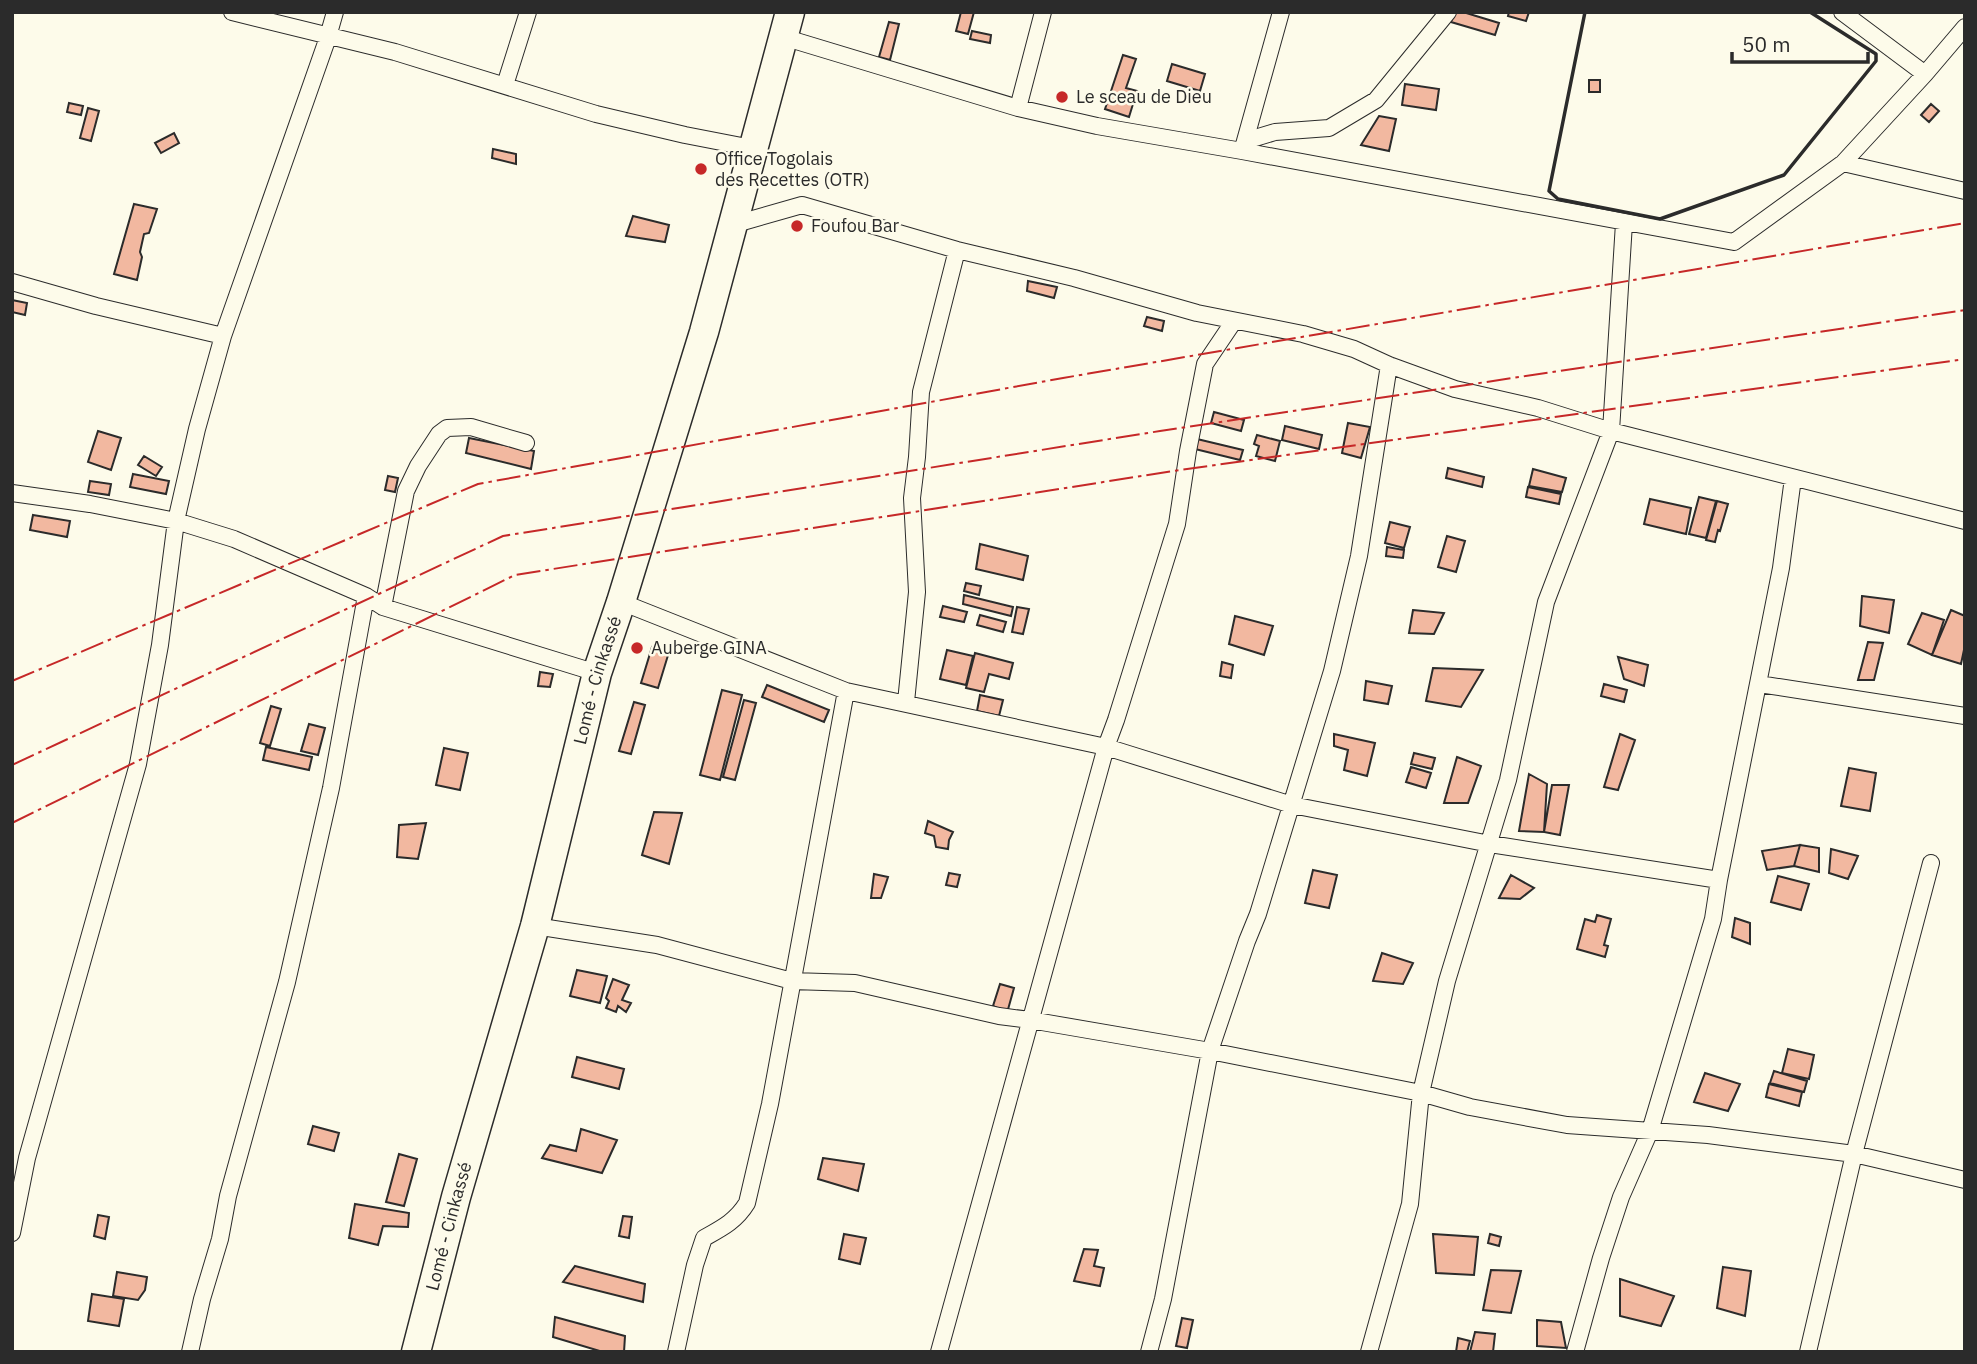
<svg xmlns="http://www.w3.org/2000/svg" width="1977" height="1364" font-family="'IBM Plex Sans',sans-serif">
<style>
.building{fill:#f2b8a0;stroke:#2b2b2b;stroke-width:2}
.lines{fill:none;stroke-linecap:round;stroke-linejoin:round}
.minor-casing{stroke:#2b2b2b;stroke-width:18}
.trunk-casing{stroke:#2b2b2b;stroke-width:31}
.minor{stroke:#fdfbea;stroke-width:16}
.trunk{stroke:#fdfbea;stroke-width:28}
.wall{stroke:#2b2b2b;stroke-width:3.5}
.power{stroke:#c62828;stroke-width:2;stroke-dasharray:24 5 3.5 5;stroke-linecap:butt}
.poi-dot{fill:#c62828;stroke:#fdfbea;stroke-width:2.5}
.labels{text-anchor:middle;stroke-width:5;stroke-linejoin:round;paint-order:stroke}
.poi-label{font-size:18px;fill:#2b2b2b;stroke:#fdfbea;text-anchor:start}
.street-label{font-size:18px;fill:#2b2b2b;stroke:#fdfbea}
</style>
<rect width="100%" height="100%" fill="#fdfbea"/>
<path class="building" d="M961,12H974L968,34L956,31Z
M1454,12H1463L1499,23L1495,35L1451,22Z
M1509,12H1529L1526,21L1508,16Z
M889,22L899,24L890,60L879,57Z
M972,31L991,35L990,43L970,39Z
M1123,55L1136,59L1126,88L1137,91L1129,117L1105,109Z
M1172,64L1205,74L1200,91L1167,81Z
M1589,80H1600V92H1589Z
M1405,84L1439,89L1436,110L1402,105Z
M69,103L83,106L81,115L67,112Z
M1931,104L1939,111L1929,122L1921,115Z
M88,108L99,111L91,141L80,138Z
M1379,116L1396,119L1389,151L1361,145Z
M174,133L179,143L161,153L155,143Z
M493,149L516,154V164L492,158Z
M134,204L157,209L149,233L144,234L140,252L142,257L137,280L114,274Z
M633,216L669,225L665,242L626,236Z
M1028,281L1057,287L1054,298L1027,291Z
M12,300L27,303L25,315L12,312Z
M1147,317L1164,321L1162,331L1144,326Z
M1214,412L1244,420L1241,431L1211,423Z
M1348,423L1370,427L1361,458L1342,453Z
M1285,426L1322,435L1319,449L1282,440Z
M98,431L121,438L111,470L88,462Z
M1257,435L1280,441L1275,461L1256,456L1259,446L1254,444Z
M469,438L534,451L531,469L466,453Z
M1197,439L1243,450L1240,460L1195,449Z
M144,456L162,467L156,476L138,465Z
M1448,468L1484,477L1482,487L1446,478Z
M1533,469L1566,478L1562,492L1529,486Z
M133,474L169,481L166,494L130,487Z
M388,476L398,478L395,492L385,490Z
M90,481L111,484L109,495L88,492Z
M1528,487L1561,494L1559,504L1526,497Z
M1699,497L1716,501L1706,538L1689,534Z
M1650,499L1691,508L1686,534L1644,524Z
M1717,501L1728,504L1720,531L1718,530L1715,542L1706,540Z
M33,515L70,521L67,537L30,530Z
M1390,522L1410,527L1404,548L1385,543Z
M1447,536L1465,541L1456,572L1438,567Z
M980,544L1028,556L1023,580L976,569Z
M1387,547L1404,550L1403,558L1386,556Z
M966,583L981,586L979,595L964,591Z
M964,595L1013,607L1011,616L963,604Z
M1862,596L1894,600L1889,633L1860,626Z
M943,606L967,612L964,622L940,617Z
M1017,607L1029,609L1023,634L1012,632Z
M1413,610L1444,613L1434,634L1409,633Z
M1951,610L1965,616V645L1961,664L1932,655Z
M1922,613L1944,620L1932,655L1908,644Z
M980,615L1006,622L1003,632L977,625Z
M1235,616L1273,626L1264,655L1229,644Z
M1868,642L1883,643L1874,680H1858Z
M652,647L669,652L658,688L641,683Z
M947,650L973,656L966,685L940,679Z
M975,653L1013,663L1009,679L989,674L984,692L966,688Z
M1618,657L1648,665L1644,686L1624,679Z
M1222,662L1233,665L1231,678L1220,676Z
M1433,668L1483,670L1461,707L1426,701Z
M540,672L553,674L550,687L538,686Z
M1366,681L1392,686L1388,704L1364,700Z
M1604,684L1627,690L1624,702L1601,696Z
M767,685L829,710L824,722L762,697Z
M722,690L742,695L720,780L700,775Z
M980,695L1003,700L999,716L977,711Z
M744,700L756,703L735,780L723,777Z
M634,702L645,705L631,754L619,751Z
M271,706L281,709L270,746L260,743Z
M309,724L325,728L318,755L301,751Z
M1334,734L1375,743L1367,776L1344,770L1348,750L1334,746Z
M1620,734L1635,740L1618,790L1604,787Z
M266,747L312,757L309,770L263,760Z
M444,748L468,753L460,790L436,785Z
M1414,753L1435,758L1432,769L1411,764Z
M1457,757L1481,766L1468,803H1444Z
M1411,767L1431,773L1426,788L1406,782Z
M1849,768L1876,773L1870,811L1841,806Z
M1529,774L1547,784L1544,832L1519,831Z
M1552,785H1569L1560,835L1544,832Z
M654,812L682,813L669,864L642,855Z
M928,821L953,832L949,840L948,849L936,847L934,836L925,833Z
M426,823L418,859L397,857L399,825Z
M1800,845L1819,848V872L1794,866Z
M1800,845L1794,866L1767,870L1762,851Z
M1831,849L1858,856L1848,879L1829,873Z
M1313,870L1337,875L1329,908L1305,903Z
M949,873L960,875L957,887L946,885Z
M874,874L888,877L881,898H871Z
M1511,875L1534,888L1520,899L1499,898Z
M1778,876L1809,884L1801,910L1771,902Z
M1597,915L1611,919L1604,945L1608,946L1605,957L1577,949L1585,919L1595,922Z
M1735,918L1750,923V944L1732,937Z
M1382,953L1413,963L1403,984L1373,981Z
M577,970L607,976L600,1003L570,996Z
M613,979L629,985L622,1000L631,1003L626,1012L618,1006L616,1012L606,1008L609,1001L606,998Z
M1000,984L1014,988L1007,1013L993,1006Z
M1788,1049L1814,1055L1809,1079L1782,1073Z
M577,1057L624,1069L619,1089L572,1077Z
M1774,1071L1807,1081L1804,1092L1770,1083Z
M1705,1073L1740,1084L1728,1111L1694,1102Z
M1769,1084L1802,1092L1799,1106L1766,1097Z
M313,1126L339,1133L334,1151L308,1144Z
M581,1129L617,1140L602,1173L542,1158L550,1145L576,1151Z
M399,1154L417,1159L404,1206L386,1202Z
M823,1158L864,1164L858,1191L818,1179Z
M355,1204L409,1213L408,1227L383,1226L378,1245L349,1238Z
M98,1215L109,1217L105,1239L94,1236Z
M623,1216L632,1217L629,1238L619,1236Z
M844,1234L866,1238L860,1264L839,1259Z
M1433,1234L1478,1237L1474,1275L1436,1273Z
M1490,1234L1501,1237L1499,1246L1488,1243Z
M1084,1249L1098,1250L1094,1266L1104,1268L1100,1286L1074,1281Z
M575,1266L645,1284L643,1302L563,1282Z
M1723,1267L1751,1271L1745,1316L1717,1308Z
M1491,1270L1521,1271L1511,1313L1483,1310Z
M117,1272L147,1277L145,1290L138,1300L113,1296Z
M1620,1279L1674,1296L1661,1326L1620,1316Z
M92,1294L124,1299L119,1326L88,1321Z
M555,1317L625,1336L624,1352H603L553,1337Z
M1182,1318L1193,1320L1187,1348L1176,1346Z
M1537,1320L1561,1322L1566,1348L1537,1346Z
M1475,1332L1495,1334L1493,1352H1470Z
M1458,1338L1470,1341L1467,1352H1456Z"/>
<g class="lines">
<g class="minor-casing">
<path id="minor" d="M232,12L395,52L596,114L685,135L752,148
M335,12L327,40L223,336L197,429L176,521L234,539L366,596L383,607L597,673
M1842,12L1925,74
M783,37L1018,108L1097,126L1242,151L1734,242L1843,163L1925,74L1965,27
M505,85L528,12
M1018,108L1043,12
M1245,141L1281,12
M1242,151L1245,141L1275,132L1329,128L1376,100L1448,12
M1843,163L1965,191
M732,225L802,205L957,250L1074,278L1197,313L1303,334L1354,349L1389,365L1455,389L1538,408L1611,431L1965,521
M12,282L96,306L223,336
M12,493L90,504L176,521L160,645L138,764L27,1158L12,1233
M621,602L846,691L1106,747L1292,805L1490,844L1719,880
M383,607L406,491L418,466L439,434L447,428L471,427L526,443
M1759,684L1965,716
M906,702L917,592L912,498L917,457L921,392L957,250
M535,926L657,945L792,981L855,983L999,1016L1030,1020L1210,1051L1421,1093L1470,1107L1567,1125L1708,1135L1854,1154L1965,1180
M190,1352L202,1299L220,1239L228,1196L287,982L331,788L366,596
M676,1352L695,1265L704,1238C722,1228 736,1221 747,1203L770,1104L846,691
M939,1352L1106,747L1116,720L1177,524L1188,451L1205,364L1234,321
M1149,1352L1163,1299L1210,1051L1247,941L1258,914L1332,671L1359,556L1389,365
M1369,1352L1410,1204L1421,1093L1447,981L1508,780L1546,602L1611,431L1624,223
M1575,1352L1601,1258L1621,1197L1650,1131L1713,919L1719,880L1781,568L1793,478
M1808,1352L1854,1154L1931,863"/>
</g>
<g class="trunk-casing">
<g id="trunk">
<path id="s1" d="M416,1352L456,1197L535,926L597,673L621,602L704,332L790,12"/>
</g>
</g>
<use href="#minor" class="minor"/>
<use href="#trunk" class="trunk"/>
<path class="wall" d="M1585,12L1549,191L1558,199L1660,219L1784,175L1876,61V54L1810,12"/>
<path class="power" d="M1964,145H1965
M12,681L478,484L1063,378L1965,223
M12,765L503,536L1160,431L1965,310
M12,823L515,575L1173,471L1965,359"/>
</g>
<g class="poi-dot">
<circle cx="1062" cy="97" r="7"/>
<circle cx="701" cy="169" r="7"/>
<circle cx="797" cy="226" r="7"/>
<circle cx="637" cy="648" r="7"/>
</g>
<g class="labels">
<g class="poi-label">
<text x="1076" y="103">Le sceau de Dieu</text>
<text x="715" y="165">Office Togolais<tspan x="715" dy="21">des Recettes (OTR)</tspan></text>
<text x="811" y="232">Foufou Bar</text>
<text x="651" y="654">Auberge GINA</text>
</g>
<g class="street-label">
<text dy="6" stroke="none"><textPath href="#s1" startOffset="696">Lomé - Cinkassé</textPath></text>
<text dy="6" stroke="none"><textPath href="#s1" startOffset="130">Lomé - Cinkassé</textPath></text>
</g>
</g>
<rect width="1977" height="1364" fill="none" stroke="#2b2b2b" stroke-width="28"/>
<path d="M1732 52v10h136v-10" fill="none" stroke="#2b2b2b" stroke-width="3.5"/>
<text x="1742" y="52" font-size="21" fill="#2b2b2b" stroke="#fdfbea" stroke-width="5" paint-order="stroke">50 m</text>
</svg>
